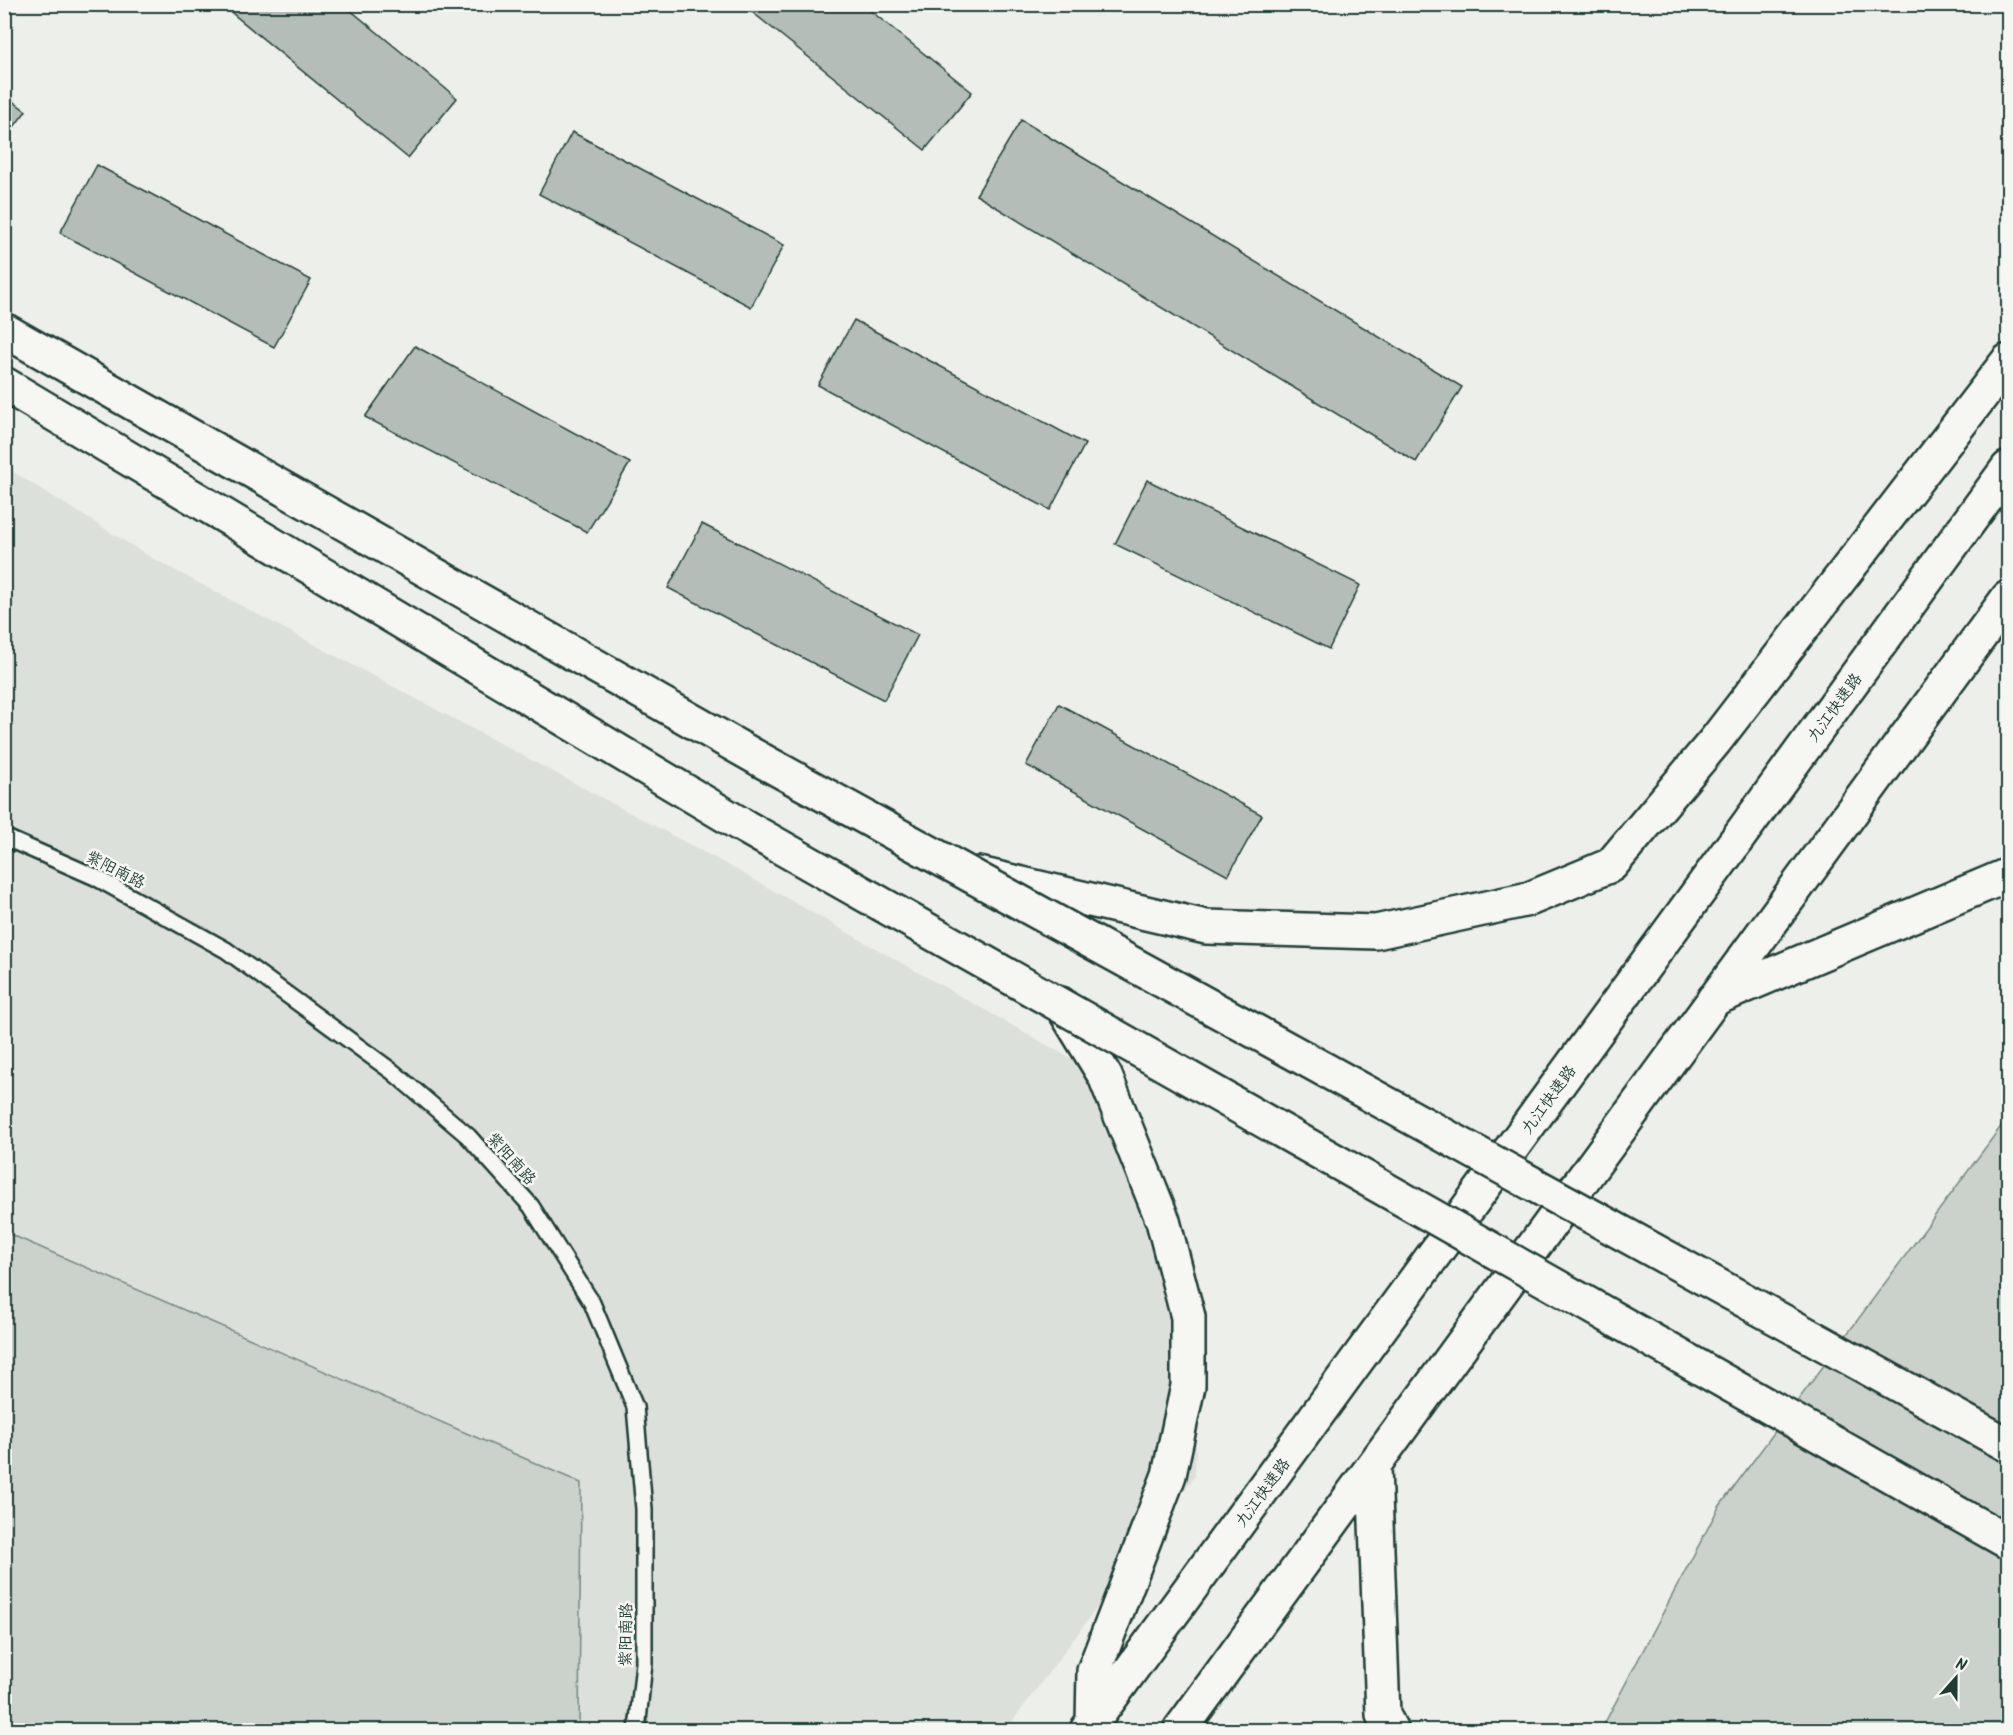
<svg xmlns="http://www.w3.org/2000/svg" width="2013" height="1735" font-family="Kalam,'LXGW WenKai TC',sans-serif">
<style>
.built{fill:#dce0db}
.green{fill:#cbd2cc;stroke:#758880;stroke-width:1.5}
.building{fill:#b4bdb8;stroke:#1f3d34;stroke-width:1.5}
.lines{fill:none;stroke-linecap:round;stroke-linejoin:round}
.service-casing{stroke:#1f3d34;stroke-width:20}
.tertiary-casing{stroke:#1f3d34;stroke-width:38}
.motorway-casing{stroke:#1f3d34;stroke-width:38}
.service{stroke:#f6f6f2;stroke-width:15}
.tertiary{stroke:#f6f6f2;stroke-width:33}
.motorway{stroke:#f6f6f2;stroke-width:33}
.tertiary-bridge-casing{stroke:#1f3d34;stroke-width:38;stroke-linecap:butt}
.tertiary-bridge{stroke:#f6f6f2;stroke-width:33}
.labels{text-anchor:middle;stroke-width:5;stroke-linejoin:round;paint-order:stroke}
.street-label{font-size:16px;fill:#1f3d34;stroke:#f6f6f2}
</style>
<rect width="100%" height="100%" fill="#edefea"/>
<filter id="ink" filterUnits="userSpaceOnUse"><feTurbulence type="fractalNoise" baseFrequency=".0167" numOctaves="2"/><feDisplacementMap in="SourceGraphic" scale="12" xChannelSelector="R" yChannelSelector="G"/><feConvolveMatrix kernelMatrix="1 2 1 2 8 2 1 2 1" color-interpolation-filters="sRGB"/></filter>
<g filter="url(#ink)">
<path class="built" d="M4,466L152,558L726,864L1086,1067L1173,1191L1200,1338L1195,1476L1006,1730H5Z"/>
<path class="green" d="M2008,1117V1730H1601L1719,1507Z
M5,1232L581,1483L579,1730H5Z"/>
<path class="building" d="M221,4H343L457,98L408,158Z
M742,4H862L972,92L925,150Z
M4,95L26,111L4,140Z
M1021,120L1462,387L1416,462L976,195Z
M572,132L784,245L751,307L539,194Z
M97,165L311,280L274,347L60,233Z
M854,320L1085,444L1050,510L818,385Z
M415,346L630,463L587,532L365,417Z
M1147,480L1360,585L1329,649L1115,544Z
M702,524L918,635L884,700L668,588Z
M1059,704L1262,815L1228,876L1026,765Z"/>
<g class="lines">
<g class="service-casing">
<path id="service" d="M4,837L95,877L226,950L393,1072L468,1136L531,1206L592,1303L635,1407L644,1509V1663L637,1730"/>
</g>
<g class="tertiary-casing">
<path id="tertiary" d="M4,330L761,760
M4,384L740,824"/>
</g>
<g class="motorway-casing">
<path id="motorway" d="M979,874L1206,927L1376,932L1529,899L1611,865L1715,741L2008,361
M1714,999L2008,875
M1061,1004L1105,1076L1163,1221L1188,1317V1386L1169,1475L1094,1671L1093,1722
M1374,1467L1383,1715L1391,1730
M1087,1730L2008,468
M1180,1730L2008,598"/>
</g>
<use href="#service" class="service"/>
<use href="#tertiary" class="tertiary"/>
<use href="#motorway" class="motorway"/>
<g class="tertiary-bridge-casing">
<path id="tertiary-bridge" d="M761,760L2008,1445
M740,824L2008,1542"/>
</g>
<use href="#tertiary-bridge" class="tertiary-bridge"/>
</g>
</g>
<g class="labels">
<g class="street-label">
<text transform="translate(1834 707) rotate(-54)" y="6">九江快速路</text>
<text transform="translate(116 869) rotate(27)" y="6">紫阳南路</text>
<text transform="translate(1548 1099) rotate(-54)" y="6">九江快速路</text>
<text transform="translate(512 1158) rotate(48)" y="6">紫阳南路</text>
<text transform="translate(1262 1492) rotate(-54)" y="6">九江快速路</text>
<text transform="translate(625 1635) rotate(-89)" y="6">紫阳南路</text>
</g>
</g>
<rect width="2013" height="1735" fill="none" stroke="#f6f6f2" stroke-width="24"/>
<rect x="12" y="12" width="1989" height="1711" fill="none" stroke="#1f3d34" stroke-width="2" filter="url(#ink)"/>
<g transform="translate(1956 1678) rotate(21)" stroke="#f6f6f2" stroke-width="4.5" paint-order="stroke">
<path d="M0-4.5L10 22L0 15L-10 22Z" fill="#1f3d34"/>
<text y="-9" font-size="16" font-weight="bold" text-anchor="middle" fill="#1f3d34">N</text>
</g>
</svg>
